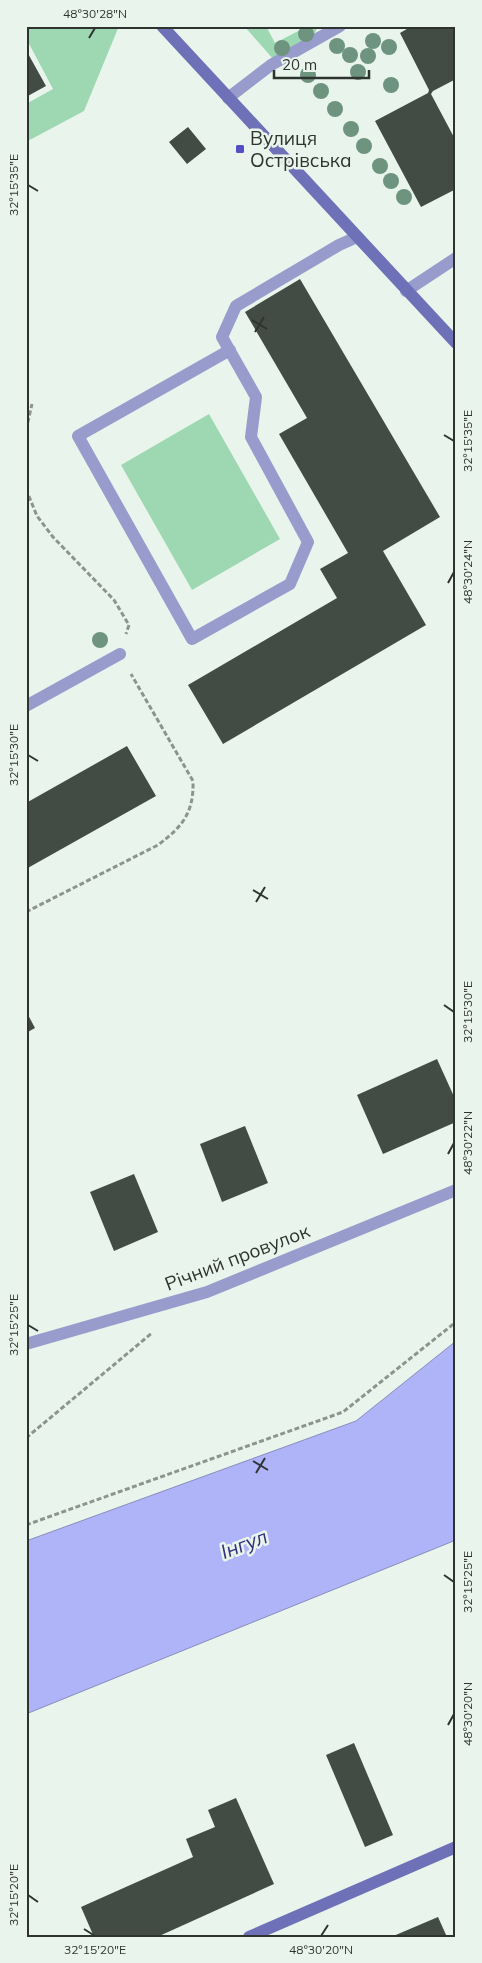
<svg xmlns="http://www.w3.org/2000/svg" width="482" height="1963" font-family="Mulish,sans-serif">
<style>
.green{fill:#9ed8b2}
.water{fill:#aeb4f7;stroke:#888dbb}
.building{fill:#424c45}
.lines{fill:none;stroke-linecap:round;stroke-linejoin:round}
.path{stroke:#8c948e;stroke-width:3;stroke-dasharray:5 2.5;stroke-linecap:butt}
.lane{stroke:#979ccc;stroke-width:12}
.street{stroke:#979ccc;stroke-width:12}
.secondary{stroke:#6e71b7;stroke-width:12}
.tree{fill:#6e937f}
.ticks{fill:none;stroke:#2f3330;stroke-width:2}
.poi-dot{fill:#544ec5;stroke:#e9f5ec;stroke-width:2}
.labels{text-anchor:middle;stroke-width:5;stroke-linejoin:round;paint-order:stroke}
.poi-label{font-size:19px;fill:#2f3330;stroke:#e9f5ec;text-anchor:start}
.street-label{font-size:19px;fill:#2f3330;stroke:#e9f5ec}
.water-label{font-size:20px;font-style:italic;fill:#34307d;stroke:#e9f5ec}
.neatline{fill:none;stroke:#2f3330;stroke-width:2}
.ticks-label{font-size:12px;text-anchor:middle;fill:#2f3330}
</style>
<rect width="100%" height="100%" fill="#e9f5ec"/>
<path class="green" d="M26,26H119L84,111L26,142V104L53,89L26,38Z
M244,26H266L275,43L308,26H318L312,40L274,60Z
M209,414L280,539L192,590L121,465Z"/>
<path class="water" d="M456,1341V1540L26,1714V1541L356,1421Z"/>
<path class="building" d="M412,26H456V79L433,91L431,94L456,141V189L421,207L375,121L428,93L429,90L400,33Z
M26,50L46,86L26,97Z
M188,127L206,149L187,164L169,142Z
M300,279L440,517L383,551L426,625L223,744L188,685L337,598L320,569L348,553L279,434L307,418L245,312Z
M127,746L156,796L26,869V803Z
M26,1011L35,1028L26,1033Z
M437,1059L456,1101V1122L383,1154L357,1095Z
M245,1126L268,1183L222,1202L200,1144Z
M134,1174L158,1232L114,1251L90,1192Z
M354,1743L393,1835L365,1847L326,1755Z
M236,1798L274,1884L157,1937H94L81,1907L193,1857L186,1839L215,1827L208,1810Z
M438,1917L447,1937H391Z"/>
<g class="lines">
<path class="path" d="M26,430L32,404
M26,489L37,516L53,537L114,600L129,625L126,634
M26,912L158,845C182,827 194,813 193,781L131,674
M26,1438L152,1333
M26,1525L343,1412L456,1322"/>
<path class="lane" d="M228,98L271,65L340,26
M406,291L456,258
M230,350L78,436L192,639L290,584L308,542L251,437L256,397L222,337L236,306L339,245L357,237
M26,706L120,654"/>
<path class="street" d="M26,1344L207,1292L456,1190"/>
<path class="secondary" d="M162,26L456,343
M249,1937L456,1847"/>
</g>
<g class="tree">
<circle cx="306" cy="34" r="8"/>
<circle cx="373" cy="41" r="8"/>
<circle cx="337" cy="46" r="8"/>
<circle cx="389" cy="47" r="8"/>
<circle cx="282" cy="48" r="8"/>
<circle cx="350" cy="55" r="8"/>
<circle cx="368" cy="56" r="8"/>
<circle cx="358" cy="72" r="8"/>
<circle cx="308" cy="75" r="8"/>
<circle cx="391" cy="85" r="8"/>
<circle cx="321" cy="91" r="8"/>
<circle cx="335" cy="109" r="8"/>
<circle cx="351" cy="129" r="8"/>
<circle cx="364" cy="146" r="8"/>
<circle cx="380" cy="166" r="8"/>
<circle cx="391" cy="181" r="8"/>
<circle cx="404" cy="197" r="8"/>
<circle cx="100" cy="640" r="8"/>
</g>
<path class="ticks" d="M89,38L95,28M28,185L38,191M252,320L267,329M255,332L264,317M444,435L454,441M448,583L454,572M28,755L38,761M253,890L268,899M256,902L265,887M444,1005L454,1012M448,1154L454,1143M28,1325L38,1331M253,1461L268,1470M256,1473L265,1458M444,1575L454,1582M448,1725L454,1714M28,1895L38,1902M84,1929L95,1936M321,1936L328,1925"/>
<rect class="poi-dot" x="235" y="144" width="10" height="10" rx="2.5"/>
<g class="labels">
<g class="poi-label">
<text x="250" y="145">Вулиця<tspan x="250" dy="22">Острівська</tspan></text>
</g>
<g class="street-label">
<text transform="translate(237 1257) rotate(-21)" y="7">Річний провулок</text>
</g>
<g class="water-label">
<text transform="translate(244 1544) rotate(-21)" y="7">Інгул</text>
</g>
</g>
<rect width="482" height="1963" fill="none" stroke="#e9f5ec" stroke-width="55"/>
<path d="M274 70v8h95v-8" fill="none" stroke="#2f3330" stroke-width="2.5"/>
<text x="282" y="70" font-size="15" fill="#2f3330" stroke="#e9f5ec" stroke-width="4" paint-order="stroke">20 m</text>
<rect x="28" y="28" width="426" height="1908" class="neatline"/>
<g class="ticks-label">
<text x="95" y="18">48°30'28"N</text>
<text transform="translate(14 185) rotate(-90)" y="4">32°15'35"E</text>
<text transform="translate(468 441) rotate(-90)" y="4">32°15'35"E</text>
<text transform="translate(468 572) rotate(-90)" y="4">48°30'24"N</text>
<text transform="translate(14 755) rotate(-90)" y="4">32°15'30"E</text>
<text transform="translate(468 1012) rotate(-90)" y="4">32°15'30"E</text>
<text transform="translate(468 1143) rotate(-90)" y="4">48°30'22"N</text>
<text transform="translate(14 1325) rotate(-90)" y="4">32°15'25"E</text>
<text transform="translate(468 1582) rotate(-90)" y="4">32°15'25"E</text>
<text transform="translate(468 1714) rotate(-90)" y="4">48°30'20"N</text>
<text transform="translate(14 1895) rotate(-90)" y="4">32°15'20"E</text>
<text x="95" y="1954">32°15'20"E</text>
<text x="321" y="1954">48°30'20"N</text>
</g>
</svg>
